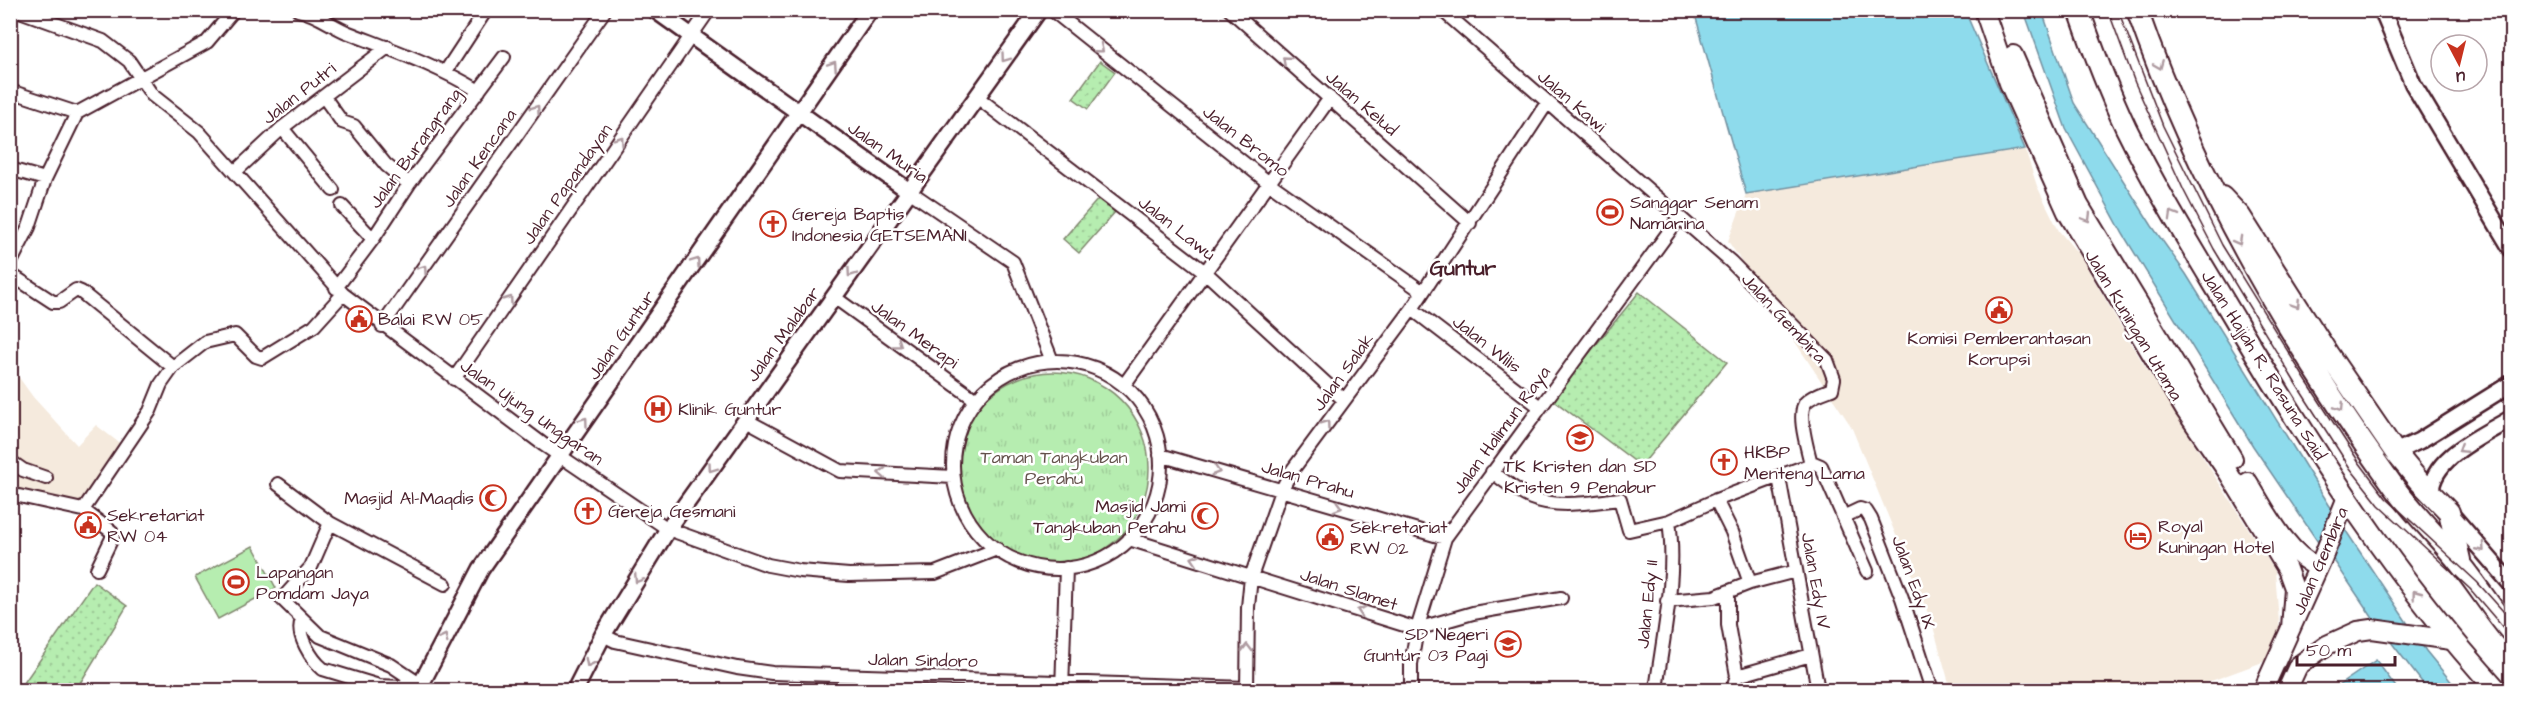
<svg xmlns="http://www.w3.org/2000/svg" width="2522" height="701" font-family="'Architects Daughter',sans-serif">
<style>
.built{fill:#f5eadd}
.grass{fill:url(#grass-dots);stroke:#80866e;stroke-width:1.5}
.park{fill:url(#park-tufts);stroke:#80866e;stroke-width:1.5}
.pitch{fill:#b6edb0;stroke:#80866e;stroke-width:1.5}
.water{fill:#8edbec;stroke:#73909f;stroke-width:1.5}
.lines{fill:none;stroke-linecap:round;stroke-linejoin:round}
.minor-casing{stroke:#4a1f2b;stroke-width:16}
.tertiary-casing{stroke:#4a1f2b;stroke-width:20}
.secondary-casing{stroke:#4a1f2b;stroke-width:22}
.primary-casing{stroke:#4a1f2b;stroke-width:24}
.minor{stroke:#fff;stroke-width:12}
.tertiary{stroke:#fff;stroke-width:15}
.secondary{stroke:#fff;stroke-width:18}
.primary{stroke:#fff;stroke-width:20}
.tram{stroke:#4a1f2b;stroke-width:1.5}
.oneway{stroke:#ae9aa0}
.labels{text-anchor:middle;stroke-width:5;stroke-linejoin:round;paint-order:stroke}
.street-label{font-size:18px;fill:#4a1f2b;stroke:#fff}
.poi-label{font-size:18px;fill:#4a1f2b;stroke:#fff;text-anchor:start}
.park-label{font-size:18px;fill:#65524c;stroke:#fff}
.quarter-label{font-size:21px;font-weight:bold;fill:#4a1f2b;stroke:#fff}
</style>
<defs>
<pattern id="grass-dots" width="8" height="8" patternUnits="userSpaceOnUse" patternTransform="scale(1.5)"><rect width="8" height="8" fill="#b6edb0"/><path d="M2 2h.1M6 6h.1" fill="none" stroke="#9ecb98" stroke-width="1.8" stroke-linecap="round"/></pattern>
<pattern id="park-tufts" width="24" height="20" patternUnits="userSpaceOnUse" patternTransform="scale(1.5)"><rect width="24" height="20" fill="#b6edb0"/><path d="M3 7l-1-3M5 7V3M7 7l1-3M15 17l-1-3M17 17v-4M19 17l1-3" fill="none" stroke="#9ecb98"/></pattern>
</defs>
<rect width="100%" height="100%" fill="#fff"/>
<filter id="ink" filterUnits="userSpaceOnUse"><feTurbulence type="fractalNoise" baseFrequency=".0167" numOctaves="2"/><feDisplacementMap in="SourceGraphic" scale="12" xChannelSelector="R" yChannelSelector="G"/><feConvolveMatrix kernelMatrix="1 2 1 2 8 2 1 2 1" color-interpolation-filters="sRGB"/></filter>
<g filter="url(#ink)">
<path class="built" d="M2025,149L2037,186L2059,231L2081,257L2131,344L2275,571L2280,635L2271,659L2200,685L2135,690H1951L1932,623L1851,426L1728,241L1746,194Z
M10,365L33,397L77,445L96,425L122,445L81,503L11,487Z"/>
<path class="grass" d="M1100,61L1115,72L1088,109L1073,98Z
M1099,198L1115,212L1079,253L1063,239Z
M1639,292L1727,362L1641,466L1552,399Z
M94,582L127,606L76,690H19Z"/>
<path class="park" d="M957 468a96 96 0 1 1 192 0a96 96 0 1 1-192 0Z"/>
<path class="pitch" d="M253,546L276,588L218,619L195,577Z"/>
<path class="water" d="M1694,11H1965L2025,149L1746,194Z
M2024,11H2042L2074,103L2152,226L2186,274L2336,516L2426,651L2458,690H2428L2374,620L2335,562L2322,548L2253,446L2123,234L2066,129Z
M2376,660L2398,690H2332Z"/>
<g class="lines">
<g class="minor-casing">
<path id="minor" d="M17,10L103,41L129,61L152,95L199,132L343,294L544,445L668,529L768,565L800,571L849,575L935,573L997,549
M298,10C317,13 331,26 349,33C395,51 436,65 479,91
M1052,10L1269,183L1423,292
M1230,10L1470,223
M1442,10L1731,262L1827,360L1834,379L1832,389C1824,392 1811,396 1806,402C1796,413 1808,450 1811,464
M446,71L486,10
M10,91L77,113
M324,97L342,122L354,126L386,165L409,184
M977,97L1205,272L1344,400
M282,128L333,190
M10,169L45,179
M236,171L282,128L388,47
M909,191L1013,262L1052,361
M342,206L373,239
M10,264L29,227L45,179L77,113L207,42L234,10
M10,274L53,302H59L76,290L81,292L173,367
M336,288L373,239L409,184L504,57
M834,297L976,400
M1412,309L1540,407
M382,326L605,10
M953 465a104 104 0 1 1 208 0a104 104 0 1 1-208 0Z
M454,379L709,10
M1124,385L1330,98
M746,420L840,471L953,477
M1160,455L1445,538
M10,461L23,470L46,478
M1492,472C1505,481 1517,492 1531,498C1558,509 1592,502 1620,499L1629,530L1669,521L1716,500L1814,463L1821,466L1867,571
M1779,477L1818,690
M278,484L330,523L445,584
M10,494L83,510L111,531L113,536L97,569
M83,510L150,411L161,384L173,367L205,342L235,335L256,356L262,358L314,326L343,294
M1843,517L1860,509L1866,511L1871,519L1902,598L1932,690
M330,523L311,567L282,599L320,636L391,665L421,685
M1129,539L1417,629L1473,613L1561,598
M1750,583L1796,571
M1728,592V625L1737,676L1732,690
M1667,601L1714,597L1750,583L1732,532L1716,500
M302,620C295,634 312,660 323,669L379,686L402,687L411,679
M603,635L615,641L737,668L772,673L1247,688
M1737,676L1811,655
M1062,690L1066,568
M1247,690L1248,607L1251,577L1281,491L1291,472L1412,309L1547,103
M1411,690V664L1417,629L1445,538L1679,218
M1656,690C1663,636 1677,576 1669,521"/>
</g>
<g class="tertiary-casing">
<path id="tertiary" d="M655,10L909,191
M2382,10L2413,84L2512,250
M2395,452L2419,441L2512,383
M2431,495C2429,458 2484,435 2512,418
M2449,512L2512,585
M418,690L481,569L870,10
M575,690L603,635L668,529L1039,10"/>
</g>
<g class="secondary-casing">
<path id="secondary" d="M1984,10L2009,83L2067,212L2185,410L2229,474L2287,569L2294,588L2291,628
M2013,55L2079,205L2233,459
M2248,482C2265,509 2287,555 2318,567
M2263,690L2323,557L2347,497
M2287,690L2298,666L2327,645L2358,631L2372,629L2451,640"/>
</g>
<g class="primary-casing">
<path id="primary" d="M2079,10C2093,50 2108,90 2126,128C2159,195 2198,257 2236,321C2313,451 2395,578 2497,690
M2137,10C2197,182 2289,341 2395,488C2415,515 2439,538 2460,564C2478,586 2493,611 2512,633
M2222,197L2240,216L2328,354L2395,452L2419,481L2449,512L2460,560"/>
</g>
<use href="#minor" class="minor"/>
<use href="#tertiary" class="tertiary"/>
<use href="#secondary" class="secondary"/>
<use href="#primary" class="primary"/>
<path class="tram" d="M2108,10L2135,83L2184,191L2214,249L2296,384L2350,468L2379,505L2470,589L2512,638
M2118,10L2163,126L2222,245L2305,379L2359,462L2386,498L2477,582L2512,621"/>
</g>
<defs><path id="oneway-chevron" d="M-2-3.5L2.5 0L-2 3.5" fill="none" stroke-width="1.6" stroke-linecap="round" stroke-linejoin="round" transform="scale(1.5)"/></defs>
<g class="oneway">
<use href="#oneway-chevron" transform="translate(1100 49) rotate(39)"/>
<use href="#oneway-chevron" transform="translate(1005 58) rotate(126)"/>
<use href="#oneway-chevron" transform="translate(1286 60) rotate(-139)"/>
<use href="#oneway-chevron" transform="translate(833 65) rotate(-56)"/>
<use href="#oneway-chevron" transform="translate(2159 65) rotate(68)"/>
<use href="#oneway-chevron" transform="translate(536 109) rotate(-55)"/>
<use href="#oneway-chevron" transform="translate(620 140) rotate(-55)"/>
<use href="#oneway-chevron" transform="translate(2173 215) rotate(-120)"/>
<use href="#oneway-chevron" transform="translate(2087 218) rotate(59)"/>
<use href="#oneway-chevron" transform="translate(2238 241) rotate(61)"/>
<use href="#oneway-chevron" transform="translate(696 262) rotate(-55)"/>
<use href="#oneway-chevron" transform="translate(423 269) rotate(-55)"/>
<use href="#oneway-chevron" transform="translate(851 273) rotate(125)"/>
<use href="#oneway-chevron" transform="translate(509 300) rotate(-55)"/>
<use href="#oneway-chevron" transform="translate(2296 304) rotate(57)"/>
<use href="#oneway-chevron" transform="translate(898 344) rotate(36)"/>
<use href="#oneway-chevron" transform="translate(2340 407) rotate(57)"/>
<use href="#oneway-chevron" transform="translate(584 421) rotate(-54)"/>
<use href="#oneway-chevron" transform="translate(1326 424) rotate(-54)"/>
<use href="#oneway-chevron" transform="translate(2462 449) rotate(148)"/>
<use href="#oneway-chevron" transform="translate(712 468) rotate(126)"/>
<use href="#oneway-chevron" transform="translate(1216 471) rotate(17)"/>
<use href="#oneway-chevron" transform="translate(882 473) rotate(-177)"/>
<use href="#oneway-chevron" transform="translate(1338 507) rotate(16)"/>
<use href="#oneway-chevron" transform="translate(2481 548) rotate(48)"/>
<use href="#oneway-chevron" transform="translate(1195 559) rotate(-163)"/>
<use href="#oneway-chevron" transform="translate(638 579) rotate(122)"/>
<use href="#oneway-chevron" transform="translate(2416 594) rotate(-127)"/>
<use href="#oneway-chevron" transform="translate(1361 611) rotate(-162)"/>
<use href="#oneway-chevron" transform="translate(444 638) rotate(-63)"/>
<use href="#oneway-chevron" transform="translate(1247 648) rotate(-89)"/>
<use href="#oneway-chevron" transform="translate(589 663) rotate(117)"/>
</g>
</g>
<defs>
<g id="stadium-ring" transform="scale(1.35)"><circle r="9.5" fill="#fff" stroke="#c8321e" stroke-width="1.5"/><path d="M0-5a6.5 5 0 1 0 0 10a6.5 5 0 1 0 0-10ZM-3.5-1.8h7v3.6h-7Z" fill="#c8321e"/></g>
<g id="church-ring" transform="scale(1.35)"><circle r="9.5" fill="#fff" stroke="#c8321e" stroke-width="1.5"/><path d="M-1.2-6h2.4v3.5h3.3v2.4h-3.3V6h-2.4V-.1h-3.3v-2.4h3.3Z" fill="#c8321e"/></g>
<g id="civic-ring" transform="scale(1.35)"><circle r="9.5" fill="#fff" stroke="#c8321e" stroke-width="1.5"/><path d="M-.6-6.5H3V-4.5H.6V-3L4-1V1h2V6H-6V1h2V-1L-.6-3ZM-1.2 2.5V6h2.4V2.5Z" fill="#c8321e"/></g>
<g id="hospital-ring" transform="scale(1.35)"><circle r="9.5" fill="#fff" stroke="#c8321e" stroke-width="1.5"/><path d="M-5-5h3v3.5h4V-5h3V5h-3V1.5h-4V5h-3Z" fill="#c8321e"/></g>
<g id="school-ring" transform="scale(1.35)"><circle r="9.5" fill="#fff" stroke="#c8321e" stroke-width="1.5"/><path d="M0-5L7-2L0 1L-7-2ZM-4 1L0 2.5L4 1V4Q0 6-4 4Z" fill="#c8321e"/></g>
<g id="mosque-ring" transform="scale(1.35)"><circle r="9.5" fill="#fff" stroke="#c8321e" stroke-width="1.5"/><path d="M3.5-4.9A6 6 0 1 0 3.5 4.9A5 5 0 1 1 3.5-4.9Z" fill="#c8321e"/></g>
<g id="hotel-ring" transform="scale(1.35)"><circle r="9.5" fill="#fff" stroke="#c8321e" stroke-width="1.5"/><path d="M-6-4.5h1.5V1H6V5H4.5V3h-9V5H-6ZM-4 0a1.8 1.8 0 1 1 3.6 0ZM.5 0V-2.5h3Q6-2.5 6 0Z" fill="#c8321e"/></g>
</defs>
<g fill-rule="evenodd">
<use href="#stadium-ring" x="1610" y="212"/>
<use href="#church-ring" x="773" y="224"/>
<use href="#civic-ring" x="1999" y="310"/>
<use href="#civic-ring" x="359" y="319"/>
<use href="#hospital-ring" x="658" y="409"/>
<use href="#school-ring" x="1580" y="438"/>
<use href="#church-ring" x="1724" y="462"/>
<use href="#mosque-ring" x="493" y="498"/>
<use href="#church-ring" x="588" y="511"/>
<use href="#mosque-ring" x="1205" y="516"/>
<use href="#civic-ring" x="88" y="525"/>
<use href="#hotel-ring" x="2138" y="536"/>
<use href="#civic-ring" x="1330" y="537"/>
<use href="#stadium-ring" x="236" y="582"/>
<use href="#school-ring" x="1508" y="644"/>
</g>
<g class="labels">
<g class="street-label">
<text transform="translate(299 93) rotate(-38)" y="6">Jalan Putri</text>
<text transform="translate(1572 101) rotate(41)" y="6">Jalan Kawi</text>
<text transform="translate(1362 103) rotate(41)" y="6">Jalan Kelud</text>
<text transform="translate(1246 141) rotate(38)" y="6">Jalan Bromo</text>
<text transform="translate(415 148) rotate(-54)" y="6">Jalan Burangrang</text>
<text transform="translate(888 152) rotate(35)" y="6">Jalan Muria</text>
<text transform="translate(479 158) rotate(-55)" y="6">Jalan Kencana</text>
<text transform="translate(567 184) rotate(-55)" y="6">Jalan Papandayan</text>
<text transform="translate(1177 228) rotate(38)" y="6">Jalan Lawu</text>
<text transform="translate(1784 318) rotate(47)" y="6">Jalan Gembira</text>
<text transform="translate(2134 325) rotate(59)" y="6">Jalan Kuningan Utama</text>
<text transform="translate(783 334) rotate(-54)" y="6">Jalan Malabar</text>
<text transform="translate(915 334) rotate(36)" y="6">Jalan Merapi</text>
<text transform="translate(621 335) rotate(-55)" y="6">Jalan Guntur</text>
<text transform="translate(1487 344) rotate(38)" y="6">Jalan Wilis</text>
<text transform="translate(2264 365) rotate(58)" y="6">Jalan Hajjah R. Rasuna Said</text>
<text transform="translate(1343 372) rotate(-54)" y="6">Jalan Salak</text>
<text transform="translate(532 412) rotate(35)" y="6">Jalan Ujung Unggaran</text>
<text transform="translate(1501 430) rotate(-54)" y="6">Jalan Halimun Raya</text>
<text transform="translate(1308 479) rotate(16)" y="6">Jalan Prahu</text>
<text transform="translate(2320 561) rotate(-67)" y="6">Jalan Gembira</text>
<text transform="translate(1816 581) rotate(80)" y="6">Jalan Edy IV</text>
<text transform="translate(1914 582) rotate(70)" y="6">Jalan Edy IX</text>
<text transform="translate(1349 589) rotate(18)" y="6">Jalan Slamet</text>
<text transform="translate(1647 604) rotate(-84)" y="6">Jalan Edy II</text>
<text transform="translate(923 660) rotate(1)" y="6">Jalan Sindoro</text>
</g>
<g class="poi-label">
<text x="1630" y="208">Sanggar Senam<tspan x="1630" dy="21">Namarina</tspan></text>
<text x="792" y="220">Gereja Baptis<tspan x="792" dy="21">Indonesia GETSEMANI</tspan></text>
<text x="378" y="325">Balai RW 05</text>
<text x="1999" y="344" text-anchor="middle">Komisi Pemberantasan<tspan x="1999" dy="21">Korupsi</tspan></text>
<text x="678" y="415">Klinik Guntur</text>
<text x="1744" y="458">HKBP<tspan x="1744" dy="21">Menteng Lama</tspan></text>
<text x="1580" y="472" text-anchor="middle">TK Kristen dan SD<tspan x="1580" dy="21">Kristen 9 Penabur</tspan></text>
<text x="474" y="504" text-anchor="end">Masjid Al-Maqdis</text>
<text x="1186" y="512" text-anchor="end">Masjid Jami<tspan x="1186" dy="21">Tangkuban Perahu</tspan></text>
<text x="608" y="517">Gereja Gesmani</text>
<text x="107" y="521">Sekretariat<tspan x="107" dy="21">RW 04</tspan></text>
<text x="2158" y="532">Royal<tspan x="2158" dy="21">Kuningan Hotel</tspan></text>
<text x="1350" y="533">Sekretariat<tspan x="1350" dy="21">RW 02</tspan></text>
<text x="256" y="578">Lapangan<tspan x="256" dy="21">Pomdam Jaya</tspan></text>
<text x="1488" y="640" text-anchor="end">SD Negeri<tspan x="1488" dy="21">Guntur 03 Pagi</tspan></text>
</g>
<g class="park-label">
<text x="1054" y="463">Taman Tangkuban<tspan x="1054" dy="21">Perahu</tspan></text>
</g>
<g class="quarter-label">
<text x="1463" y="275">Guntur</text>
</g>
</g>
<rect width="2522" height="701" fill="none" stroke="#fff" stroke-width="36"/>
<rect x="18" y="18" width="2486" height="665" fill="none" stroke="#4a1f2b" stroke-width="2" filter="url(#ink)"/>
<g transform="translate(2459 63) rotate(173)"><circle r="28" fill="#ffffff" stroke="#b7a5aa" stroke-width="1.5"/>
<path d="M0-4.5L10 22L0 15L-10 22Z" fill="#c8321e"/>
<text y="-9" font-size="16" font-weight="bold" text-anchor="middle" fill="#4a1f2b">U</text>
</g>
<path d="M2297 656v9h98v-9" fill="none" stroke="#4a1f2b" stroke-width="3"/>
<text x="2306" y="656" font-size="18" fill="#4a1f2b" stroke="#ffffff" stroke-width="4.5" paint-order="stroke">50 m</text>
</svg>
